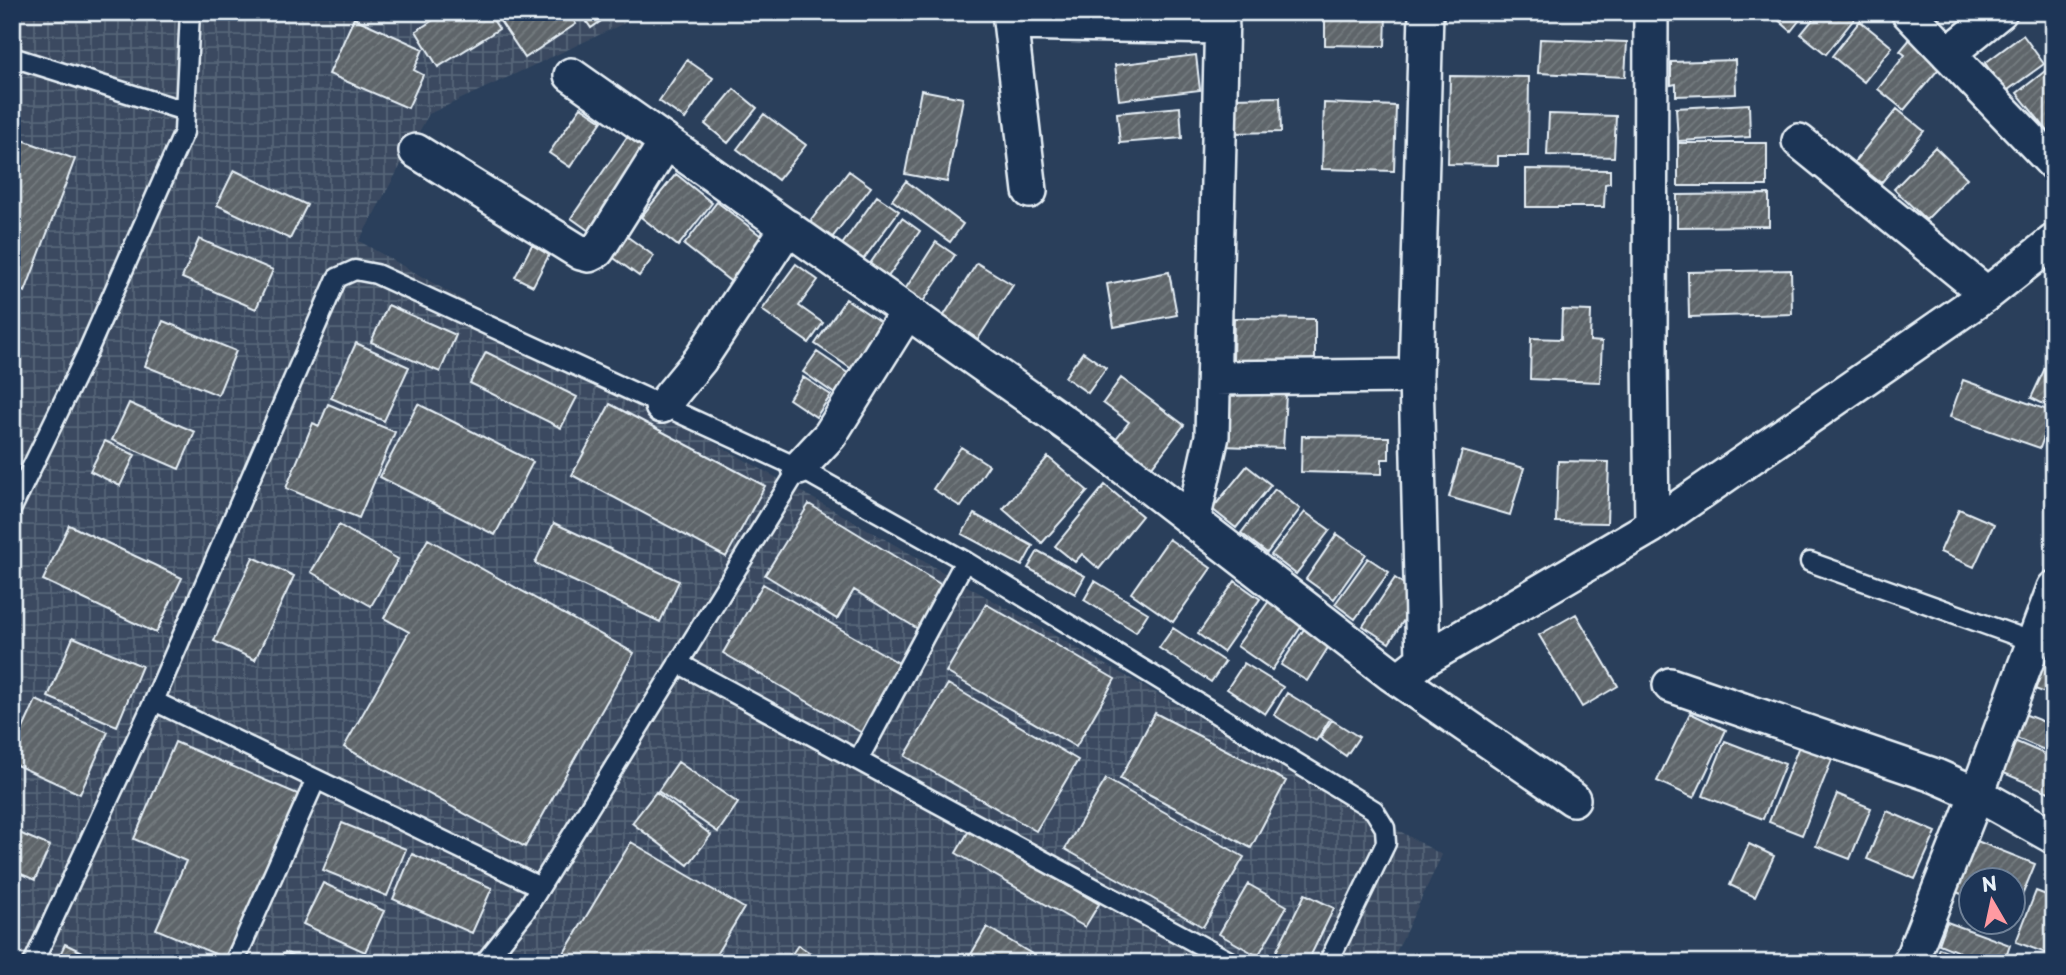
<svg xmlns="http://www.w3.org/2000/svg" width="2066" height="975" font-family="'Playpen Sans',sans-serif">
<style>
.industrial{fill:url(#industrial-grid)}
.building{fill:url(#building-hatch);stroke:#e8f1f8;stroke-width:2}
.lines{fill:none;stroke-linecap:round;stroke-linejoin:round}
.service-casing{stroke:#e8f1f8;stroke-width:23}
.minor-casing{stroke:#e8f1f8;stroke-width:38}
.service{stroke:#1d3557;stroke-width:18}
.minor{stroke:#1d3557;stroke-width:33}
</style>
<defs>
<pattern id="industrial-grid" width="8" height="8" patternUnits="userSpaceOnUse" patternTransform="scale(1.75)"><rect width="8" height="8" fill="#3a4a60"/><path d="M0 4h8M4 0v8" fill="none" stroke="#566578"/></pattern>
<pattern id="building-hatch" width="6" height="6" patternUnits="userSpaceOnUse" patternTransform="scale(1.75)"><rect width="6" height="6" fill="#5e656a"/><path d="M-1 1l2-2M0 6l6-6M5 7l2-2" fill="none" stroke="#757c80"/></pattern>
</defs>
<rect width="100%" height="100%" fill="#2a3f5b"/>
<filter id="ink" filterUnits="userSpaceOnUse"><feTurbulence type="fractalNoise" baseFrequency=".0143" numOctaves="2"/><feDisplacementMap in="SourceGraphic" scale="14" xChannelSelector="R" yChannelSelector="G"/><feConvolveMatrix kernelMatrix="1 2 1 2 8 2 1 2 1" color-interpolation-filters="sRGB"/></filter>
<g filter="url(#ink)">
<path class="industrial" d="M12,12H637L629,21L429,114L359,241L1442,855L1391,963H12Z"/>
<path class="building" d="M446,12H488L499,29L438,67L416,31Z
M494,12H568L576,24L525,58Z
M580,12H614L591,28Z
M1769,12H1806L1791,31Z
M1819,12L1858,14L1826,54L1801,34Z
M1325,15L1386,16L1385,46L1325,45Z
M354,18L423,49L414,70L423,75L408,108L329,74Z
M1860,21L1892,47L1864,82L1832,56Z
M2023,35L2044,64L2005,92L1985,63Z
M1911,38L1943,64L1904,110L1878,89L1905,55L1900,51Z
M1540,39L1627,42L1625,77L1538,73Z
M1196,55L1200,90L1119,100L1115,65Z
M687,60L713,78L685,119L659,101Z
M1735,60L1736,94L1676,96V84L1671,85V62Z
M2054,64V139L2017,93Z
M1450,76L1529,77L1528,156H1498V165L1448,164Z
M734,89L757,108L728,143L705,124Z
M921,90L963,98L947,182L905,174Z
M1280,97L1281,132L1233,133V98Z
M1324,103L1396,106L1394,171L1322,169Z
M1749,104L1750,137L1678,141L1676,108Z
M581,107L602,121L570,167L549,153Z
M1180,107L1182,138L1120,143L1117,113Z
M1897,109L1924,131L1881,183L1854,162Z
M764,114L806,145L778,180L737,149Z
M1549,114L1616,116L1614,157L1547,155Z
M627,137L655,155L599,238L571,218Z
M17,138L75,159L25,292L12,287V151Z
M1678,143H1767V186H1678Z
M1935,147L1967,178L1926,220L1894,189Z
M1526,169L1610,170V183L1605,184L1604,207H1526Z
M234,170L307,205L290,239L217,205Z
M849,171L871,187L831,239L809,223Z
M676,174L712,203L678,246L641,217Z
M906,181L963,224L950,242L892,200Z
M1769,194V226L1677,227V195Z
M877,196L899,211L862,261L841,246Z
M717,202L773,245L739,288L684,245Z
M902,218L920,231L887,278L869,265Z
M625,235L654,256L639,276L611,256Z
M199,239L273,270L256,309L182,278Z
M936,242L955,255L922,303L904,291Z
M532,245L549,255L533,286L515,277Z
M977,263L1013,285L978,339L943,317Z
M796,264L818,280L799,306L823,323L809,343L762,310Z
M1791,270L1792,314L1689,317L1688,272Z
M1169,272L1177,315L1114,327L1107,284Z
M846,299L891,329L859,374L815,344Z
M388,305L456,335L440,372L371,342Z
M1562,310L1591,311L1590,341L1602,342L1600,382L1530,379L1531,338L1561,339Z
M1234,318L1315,319V360H1233Z
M163,321L236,351L218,395L145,366Z
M356,343L409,367L384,421L331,398Z
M2054,349V409L2031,398Z
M486,352L577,397L561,428L470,383Z
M817,352L849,374L835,394L803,372Z
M1083,352L1106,368L1088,393L1065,377Z
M803,377L831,395L816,417L789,399Z
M1121,378L1184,425L1151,468L1114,441L1129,422L1103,403Z
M1963,380L2053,412L2040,448L1950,417Z
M1216,391L1286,394L1283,448L1221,446Z
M129,403L195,432L179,469L112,440Z
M328,404L395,432L359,518L286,488L313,423L319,426Z
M418,404L533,462L495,535L380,477Z
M610,404L765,486L726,557L572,475Z
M1302,436L1389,437V459H1382V474L1301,472Z
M105,441L135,455L120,486L90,471Z
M961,447L989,465L961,507L933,489Z
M1462,451L1524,468L1510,515L1449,497Z
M1048,457L1088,491L1042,543L1003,509Z
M1558,461L1609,462L1607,523L1556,522Z
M1247,466L1271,485L1236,528L1212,509Z
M1105,485L1142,516L1099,569L1082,554L1075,562L1055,546Z
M1275,489L1300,509L1267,553L1241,533Z
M809,504L945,587L918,629L854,590L837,619L765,575Z
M1959,509L1994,524L1974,567L1940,552Z
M1305,512L1330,530L1296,574L1271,555Z
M974,514L1033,546L1022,566L962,534Z
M554,523L679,581L660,622L535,563Z
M69,525L182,578L156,633L43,580Z
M339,525L398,559L371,606L311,572Z
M1337,534L1366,554L1334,599L1306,579Z
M428,539L634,653L525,847L344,747L409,632L384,618Z
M1169,539L1211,568L1173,622L1131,593Z
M1038,551L1085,576L1075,594L1028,568Z
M253,557L294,576L255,660L214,641Z
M1368,558L1389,572L1355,619L1335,604Z
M1395,578L1420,595L1389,643L1363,626Z
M1095,581L1148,613L1136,632L1084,600Z
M1235,581L1260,599L1223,652L1198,634Z
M763,584L904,666L864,734L723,653Z
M1269,601L1303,624L1272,670L1237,646Z
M986,604L1115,679L1076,747L946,672Z
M1576,614L1618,686L1582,707L1539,635Z
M1173,628L1225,662L1211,682L1159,648Z
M1304,629L1329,646L1307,681L1281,665Z
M2054,633V659L2042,654Z
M73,637L142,666L117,726L48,697Z
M2043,660L2054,664V696L2032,688Z
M1244,663L1283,687L1265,714L1227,689Z
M948,684L1078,760L1036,831L905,756Z
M1287,693L1330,719L1316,741L1274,715Z
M36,700L108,732L80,794L12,763V753Z
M1155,713L1286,781L1251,848L1120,779Z
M1690,713L1726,730L1694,798L1657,781Z
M2024,714L2054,726V754L2014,737Z
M1332,720L1359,737L1346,756L1320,738Z
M2012,740L2054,758V786L2051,793L1999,771Z
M1725,741L1785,764L1763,819L1703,796Z
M1801,741L1834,754L1802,835L1769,822Z
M175,742L300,795L229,960L156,929L186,861L134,839Z
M678,762L738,803L718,832L658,791Z
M1106,779L1244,857L1203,927L1065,849Z
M656,792L711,835L688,865L632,823Z
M1837,794L1871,808L1850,859L1816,846Z
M1887,811L1936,832L1915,879L1867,859Z
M342,823L406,849L387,896L323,870Z
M970,829L1099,904L1085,927L956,853Z
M12,830L50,846L35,880L12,870Z
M1977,841L2035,864L2014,915V880H1972V898L1956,892Z
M631,842L744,908L711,963H558Z
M1749,844L1774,856L1755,897L1730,885Z
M412,854L492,888L472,933L393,899Z
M323,883L384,911L365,952L303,924Z
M1248,884L1287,906L1258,956L1219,934Z
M2036,891L2054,898V956L2016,942Z
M1305,894L1334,908L1307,963H1277L1272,960Z
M1947,922L2010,945L2004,963H1986L1939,944Z
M987,927L1047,963H966Z
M65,944L105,963H56Z
M798,945L826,963H786Z
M1939,948L1978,963H1933Z
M285,952L305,963H279Z"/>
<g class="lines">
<g class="service-casing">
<path id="service" d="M12,57L185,111
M12,508L86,355L184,132L190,12
M1810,562L2034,642
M678,663L1233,963
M154,701L540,887
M858,760L965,561
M33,963L154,701L337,278L355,270L376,274L799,468L965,561L1374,810L1385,828L1386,843L1328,963
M234,963L316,779
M484,963L524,913L799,468"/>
</g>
<g class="minor-casing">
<path id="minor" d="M1009,12L1030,191
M1908,12L2054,164
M1011,23L1222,27
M1948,54L2000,12
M571,75L1078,432L1391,674L1573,799
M1799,141L1987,294
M416,151L581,253L589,255L597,251L666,142
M1214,378L1416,376
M662,406L700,360L788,227
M799,468L830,435L907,312
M1193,521L1212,436L1222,12
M1652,526L1987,294L2054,241
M1423,660L1416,376L1426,12
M1399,679L1423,660L1652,526L1650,354L1651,12
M1670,685L1936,776L1977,794L2054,837
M1910,963L1977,794L2054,588"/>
</g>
<use href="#service" class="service"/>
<use href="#minor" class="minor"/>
</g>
</g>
<rect width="2066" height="975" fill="none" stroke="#1d3557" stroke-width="42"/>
<rect x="21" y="21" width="2024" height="933" fill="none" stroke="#e8f1f8" stroke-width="2.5" filter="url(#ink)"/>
<g transform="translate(1992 901) rotate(351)"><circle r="33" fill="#1d3557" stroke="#6e8097" stroke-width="2"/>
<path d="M0-5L12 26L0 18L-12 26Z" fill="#ff9aa2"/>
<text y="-10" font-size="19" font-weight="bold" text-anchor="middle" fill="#e8f1f8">N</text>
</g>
</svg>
